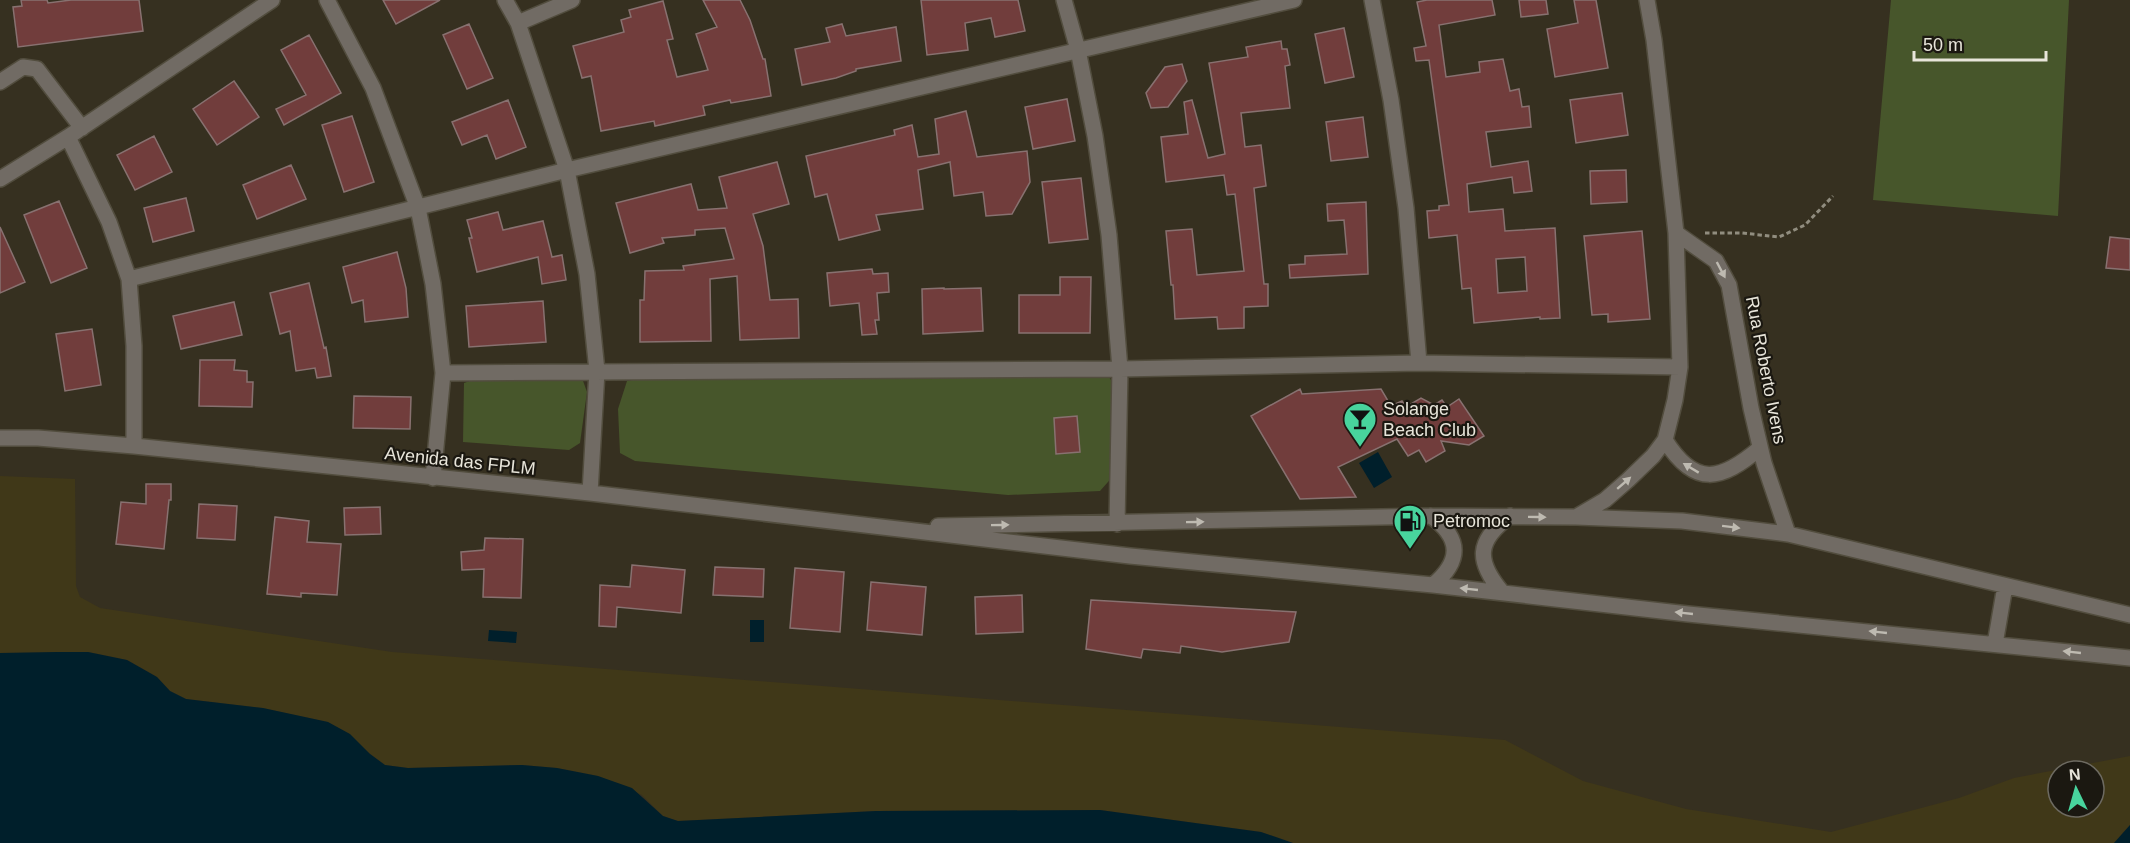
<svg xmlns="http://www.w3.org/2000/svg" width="2130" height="843" font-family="Arial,sans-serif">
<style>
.green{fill:#47562b}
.sand{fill:#403818;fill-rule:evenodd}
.water{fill:#001f2b}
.building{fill:#713d3c;stroke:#887170;stroke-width:1.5;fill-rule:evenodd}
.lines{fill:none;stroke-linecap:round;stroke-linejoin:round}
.minor-casing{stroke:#524d3e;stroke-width:18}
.path{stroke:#918d7f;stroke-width:3;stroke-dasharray:4.5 3;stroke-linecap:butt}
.minor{stroke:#716b64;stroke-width:15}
.oneway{fill:#bebab1}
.labels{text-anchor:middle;stroke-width:4.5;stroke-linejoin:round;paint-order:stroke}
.street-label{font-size:18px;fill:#e8e5da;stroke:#1b1811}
.poi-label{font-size:18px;fill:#e8e5da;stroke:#1b1811;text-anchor:start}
</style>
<rect width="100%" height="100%" fill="#363020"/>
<path class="green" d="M1891,0H2069L2058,216L1873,200Z
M1107,374L1117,389L1115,474L1100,491L1008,495L635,461L620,453L618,409L627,381L648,377Z
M481,377L582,378L587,392L580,443L569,450L463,442L464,383Z"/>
<path class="sand" d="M0,476L75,479L76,586L80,597L100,608L392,652L1505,740L1583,781L1686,809L1831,832L1959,798L2014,778L2130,756V825L2114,843H1293L1261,832L1100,810L876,811L678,821L663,816L642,795L598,776L557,768L522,765L408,768L385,765L328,722L262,708L186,699L170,691L157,677L127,660L88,652L0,653ZM2058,771H2094V807H2058Z"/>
<path class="water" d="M1378,452L1392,477L1374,488L1359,463Z
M750,620H764V642H750Z
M489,630L517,632L516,643L488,641Z
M57,652H88L127,660L157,677L170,691L186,699L263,708L328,722L350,734L370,754L385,765L408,768L522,765L557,768L598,776L632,788L663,816L678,821L876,811L1100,810L1261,832L1293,843H0V653Z
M2130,825V843H2114Z"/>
<path class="building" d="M21,0H47L48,3L71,0H139L143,31L18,47L13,7L22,6Z
M383,0H440L396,24Z
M703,0H740L750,20L763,59H765L771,96L731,103L730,100L703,106L705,115L655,126L654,121L601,131L591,76L582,78L573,46L624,32L621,20L631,17L629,10L663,1L673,39L667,40L677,77L708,70L696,34L717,27Z
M921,0H1018L1025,31L995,37L991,18L965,23L968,50L927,55Z
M1427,0H1492L1495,15L1439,25L1446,77L1480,72L1479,62L1503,59L1510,91L1519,89L1522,107L1529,106L1531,127L1486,132L1491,167L1528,161L1532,191L1514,193L1512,177L1467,184L1469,212L1503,209L1505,231L1555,228L1560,318L1540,319V317L1474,323L1471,288L1462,289L1457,235L1429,238L1427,211L1439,210V206L1449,205L1429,60L1416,61L1414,48L1426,46L1417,2ZM1525,257L1527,291L1498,293L1496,259Z
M1519,0H1546L1548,14L1521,17Z
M1574,0H1596L1608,68L1555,77L1547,29L1578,23Z
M469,24L493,78L467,89L443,35Z
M842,24L846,36L896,27L901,61L856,69V71L836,78L802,85L795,49L830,42L826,28Z
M1344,28L1354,77L1325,83L1315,34Z
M309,35L341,93L284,125L276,109L306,95L281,50Z
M1281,41L1282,49H1287L1290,65L1285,66L1290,108L1241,113L1245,147L1261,145L1266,186L1254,188L1264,284H1268V306L1244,307V328L1218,329L1217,317L1175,319L1173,285H1171L1166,231L1192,229L1197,275L1244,271L1235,194L1227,195L1224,175L1166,182L1161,137L1188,134L1184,102L1192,100L1208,158L1225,154L1209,63L1248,57L1246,47Z
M1182,64L1187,81L1168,107L1151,108L1146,93L1165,67Z
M234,81L259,117L217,145L193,109Z
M1622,93L1628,135L1576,143L1570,100Z
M1067,99L1075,141L1033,149L1025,107Z
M508,100L526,147L496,159L487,135L462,145L452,122Z
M966,111L977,157L1027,151L1030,182L1012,214L986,216L983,192L954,196L950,162L918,170L923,209L876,215L880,230L839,240L827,194L815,197L806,156L895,135L894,130L912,125L918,157L939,154L935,119Z
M352,116L374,182L344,192L322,125Z
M1363,117L1368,157L1331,161L1326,122Z
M154,136L172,172L135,190L117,155Z
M777,162L789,204L753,214L763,246L770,300L798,299L799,338L740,340L737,276L710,279L711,341L640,342V300H644L645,271L684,270L683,266L734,259L725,228L695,230V235L662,238L664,243L630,253L616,203L691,184L698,210L727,208L719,177Z
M291,165L306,199L257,219L243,185Z
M1626,170L1627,202L1591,204L1590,171Z
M1081,178L1088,239L1049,243L1042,182Z
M186,198L194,231L153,242L144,208Z
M59,201L87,268L51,283L24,215Z
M1366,202L1368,274L1290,278L1289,265L1305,264V256L1347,254L1344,220L1328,221L1327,204Z
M498,212L503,230L543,221L552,257L562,255L566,280L542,284L538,257L477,272L469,238H472L467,220Z
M0,227L25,282L0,293Z
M1642,231L1650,319L1608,322V314L1592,315L1584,236Z
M2110,237L2130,239V270L2106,268Z
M397,252L406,288L408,317L365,322L363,300L352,303L343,267Z
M872,269L873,274L888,273L889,292L877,293L879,320H875L877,334L862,335L859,303L830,306L827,273Z
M1060,277H1091L1090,333H1019V295H1060Z
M309,283L324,348L326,347L331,376L317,378L315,368L296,371L290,331L280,334L270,293Z
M944,288V289L981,288L983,331L923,334L922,289Z
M543,301L546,342L469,347L466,306Z
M234,302L242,335L181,349L173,316Z
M92,329L101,385L65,391L56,334Z
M200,360H235L234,370L247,371V382H253L252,407L199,406Z
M1300,389L1302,394L1381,389L1391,406L1402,401L1406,407L1421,398L1434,405L1442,400L1447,407L1459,399L1484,436L1469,445L1441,441L1445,451L1426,462L1419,450L1408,456L1397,439L1338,467L1356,497L1300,499L1251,416Z
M354,396L411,397L410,429L353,428Z
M1077,416L1080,452L1056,454L1054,418Z
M146,484H171V500H169L164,549L116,544L121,502L146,504Z
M199,504L237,506L235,540L197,538Z
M380,507L381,534L345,535L344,508Z
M275,517L309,521L307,542L341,544L337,595L301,593V597L267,594Z
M485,538L523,539L521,598L483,597L484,569L462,570L461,552L484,550Z
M632,565L685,570L681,613L617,607L616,627L599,626L600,585L630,587Z
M715,567L764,569L763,597L713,595Z
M795,568L844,572L840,632L790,628Z
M871,582L926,587L922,635L867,630Z
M1022,595L1023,632L976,634L975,597Z
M1091,600L1296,612L1289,642L1222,652L1181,646L1180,653L1143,649L1141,658L1086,649Z"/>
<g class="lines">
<g class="minor-casing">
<path id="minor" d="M327,0L373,88L418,208L433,284L443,373L433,478
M505,0L518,23L567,170L587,274L597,371L590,493
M1064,0L1078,50L1095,136L1109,235L1120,369L1117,524
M1372,0L1391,100L1406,208L1419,363
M518,23L572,0
M0,82L23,67L37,69L82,128
M68,137L109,222L129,279L134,346V446
M0,179L68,137L272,0
M1676,233L1716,261L1729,285L1751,408L1764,463L1788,534
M129,279L567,170L1294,0
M443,373L1120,369L1419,363L1680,367
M0,438H38L134,446L590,493L1130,556L1433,585L1688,614L2130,658
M1665,440C1695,488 1721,481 1760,448
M1431,516C1462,539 1461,561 1433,585
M1576,517L1605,500L1628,480L1653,456L1665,440L1675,400L1680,367L1676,233L1654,40L1647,0
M938,526L1431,516L1576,517L1682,521L1788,534L2130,615
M1502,592C1476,561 1476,541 1510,516
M1995,644L2005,586"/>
</g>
<path class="path" d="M1705,233H1742L1779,237L1805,225L1833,196"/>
<use href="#minor" class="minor"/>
</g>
<defs><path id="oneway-solid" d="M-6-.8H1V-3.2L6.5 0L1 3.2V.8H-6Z" transform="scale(1.5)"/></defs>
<g class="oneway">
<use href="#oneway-solid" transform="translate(1721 270) rotate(62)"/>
<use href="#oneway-solid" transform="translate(1691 468) rotate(-149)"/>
<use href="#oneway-solid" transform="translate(1624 483) rotate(-41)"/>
<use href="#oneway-solid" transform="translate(1537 517) rotate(1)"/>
<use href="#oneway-solid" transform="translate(1195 522) rotate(-1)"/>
<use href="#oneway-solid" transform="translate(1000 525) rotate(-1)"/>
<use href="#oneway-solid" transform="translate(1731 527) rotate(7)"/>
<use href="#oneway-solid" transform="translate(1469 589) rotate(-174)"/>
<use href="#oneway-solid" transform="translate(1684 613) rotate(-174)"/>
<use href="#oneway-solid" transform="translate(1878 632) rotate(-174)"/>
<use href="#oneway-solid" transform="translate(2072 652) rotate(-174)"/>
</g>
<defs>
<g id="bar-pin" transform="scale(1.725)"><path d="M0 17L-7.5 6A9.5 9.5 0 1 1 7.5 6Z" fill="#48d49d" stroke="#1b1811"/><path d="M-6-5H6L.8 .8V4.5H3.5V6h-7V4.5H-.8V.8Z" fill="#111"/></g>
<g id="fuel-pin" transform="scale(1.725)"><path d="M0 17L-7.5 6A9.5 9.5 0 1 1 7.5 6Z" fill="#48d49d" stroke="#1b1811"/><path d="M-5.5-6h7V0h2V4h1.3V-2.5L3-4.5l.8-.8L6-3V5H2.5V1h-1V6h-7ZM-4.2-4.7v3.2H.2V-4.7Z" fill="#111"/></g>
</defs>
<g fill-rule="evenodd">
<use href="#bar-pin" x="1360" y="419"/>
<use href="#fuel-pin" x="1410" y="521"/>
</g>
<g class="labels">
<g class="street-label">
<text transform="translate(1766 370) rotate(79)" y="6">Rua Roberto Ivens</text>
<text transform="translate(460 461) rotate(6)" y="6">Avenida das FPLM</text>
</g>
<g class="poi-label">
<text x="1383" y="415">Solange<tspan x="1383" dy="21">Beach Club</tspan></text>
<text x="1433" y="527">Petromoc</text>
</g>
</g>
<g transform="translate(2076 789) rotate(355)"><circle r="28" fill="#1b1811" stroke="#6d6a61" stroke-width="1.5"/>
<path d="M0-4.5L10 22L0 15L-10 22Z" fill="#48d49d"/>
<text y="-9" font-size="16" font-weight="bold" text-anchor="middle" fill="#e8e5da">N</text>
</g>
<path d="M1914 51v9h132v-9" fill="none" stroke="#e8e5da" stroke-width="3"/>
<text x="1923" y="51" font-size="18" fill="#e8e5da" stroke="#1b1811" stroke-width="4.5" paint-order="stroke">50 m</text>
</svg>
